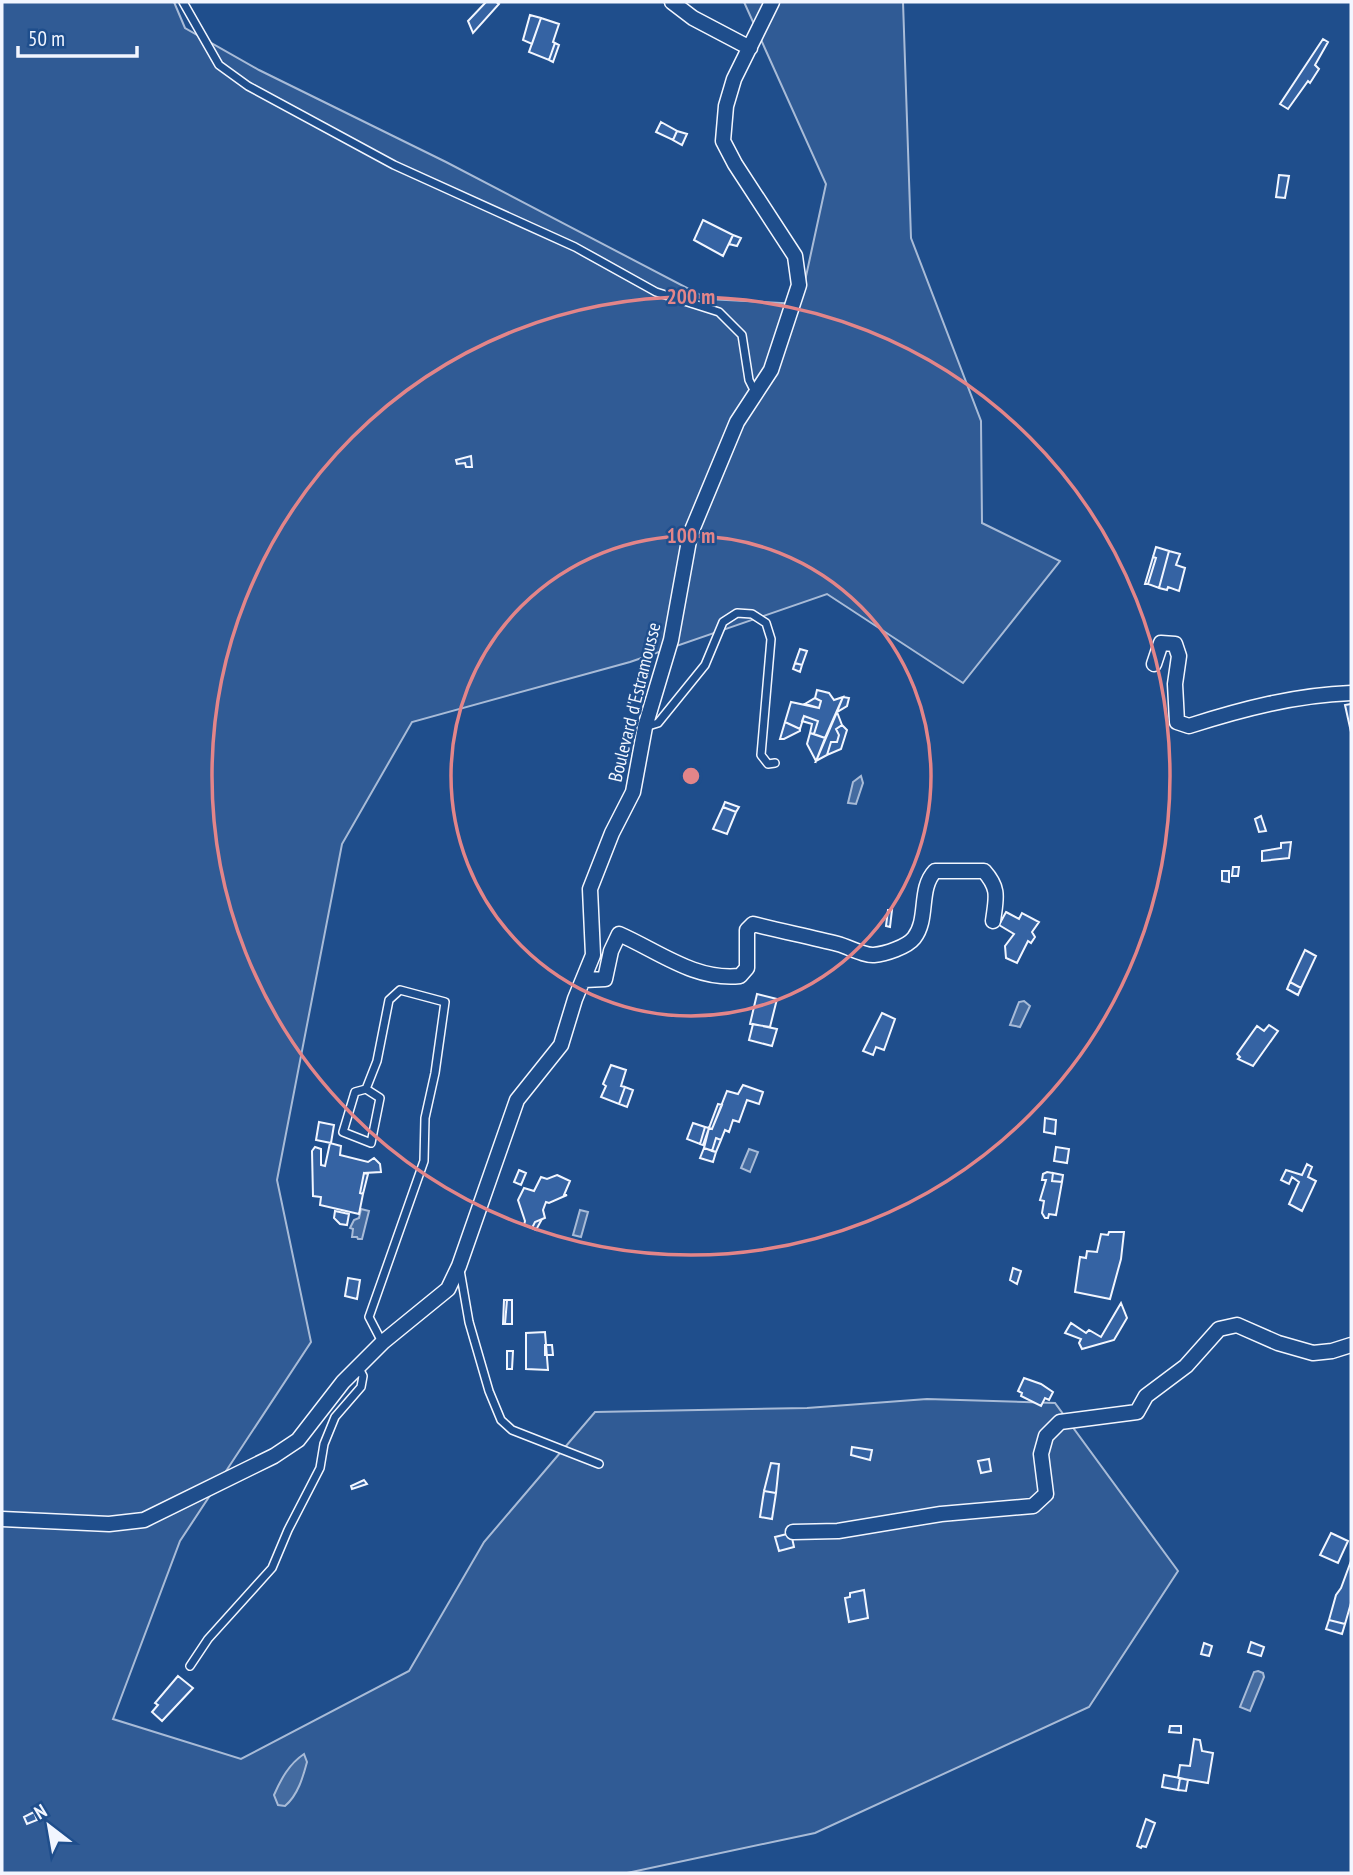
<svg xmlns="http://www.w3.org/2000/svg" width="1353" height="1875" font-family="'PT Sans Narrow',sans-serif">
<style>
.built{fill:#305b95;stroke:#a8bbd7;stroke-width:2}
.water{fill:#446ba0;stroke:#a8bbd7;stroke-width:2}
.building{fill:#3563a3;stroke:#f2f6ff;stroke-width:2}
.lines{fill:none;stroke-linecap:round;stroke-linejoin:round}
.lane-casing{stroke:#f2f6ff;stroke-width:10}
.street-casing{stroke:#f2f6ff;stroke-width:17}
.lane{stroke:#1f4e8c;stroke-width:7}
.street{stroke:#1f4e8c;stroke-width:14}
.ring{fill:none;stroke:#e38589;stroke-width:3.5}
.labels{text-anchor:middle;stroke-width:5;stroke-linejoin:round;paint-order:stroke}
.street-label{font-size:19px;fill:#f2f6ff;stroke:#1f4e8c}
.centre{fill:#e38589;stroke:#1f4e8c;stroke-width:3.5}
.ring-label{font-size:21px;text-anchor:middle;font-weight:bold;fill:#e38589;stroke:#1f4e8c;stroke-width:5;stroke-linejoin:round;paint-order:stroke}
</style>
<rect width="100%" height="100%" fill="#1f4e8c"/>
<path class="built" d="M2,2H174L185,28L259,70L446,162L708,299L800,304L826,184L744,2H903L911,238L981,421L982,523L1060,561L963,683L827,594L630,662L412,722L342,844L277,1180L311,1342L180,1541L113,1719L241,1759L409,1671L484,1542L595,1412L807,1408L927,1399L1055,1403L1178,1571L1089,1707L815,1833L627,1873H2Z"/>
<path class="water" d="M861,776L863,783L856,804L848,803L853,782Z
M1024,1001L1030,1006L1020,1027L1010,1025L1019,1002Z
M749,1149L758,1152L750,1172L741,1168Z
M361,1209L369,1211L362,1239H358L357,1237H352L353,1229L350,1228L354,1220L359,1218Z
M580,1210L588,1212L581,1237L573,1235Z
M1258,1671L1263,1673L1264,1677L1250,1711L1240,1707L1254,1672Z
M304,1754L307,1762C303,1777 298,1795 285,1806L278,1805L274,1795C281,1779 289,1764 304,1754Z"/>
<path class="building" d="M486,2H496L499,4L473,33L468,21Z
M530,15L541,18L532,44L523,40Z
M541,18L559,24L553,42L555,43L549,60L529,52Z
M1323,39L1328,42L1315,65L1319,69L1310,83L1308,81L1288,109L1280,104Z
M555,43L559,45L553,62L549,60Z
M661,122L677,131L673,140L656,132Z
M677,131L687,134L682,145L673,140Z
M1279,175L1289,176L1285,198L1276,197Z
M703,220L733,235L723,256L694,240Z
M733,235L741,238L737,246L729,244Z
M471,456L472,467H466L465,463L457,464L456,460Z
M1156,547L1169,551L1159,588L1148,584L1156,558L1153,557Z
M1169,551L1180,554L1176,565L1185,568L1179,591L1168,587L1167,590L1159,588Z
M1153,557L1156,558L1148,584H1145Z
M800,649L807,651L802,665L795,663Z
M795,663L802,665L800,672L793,669Z
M817,690L829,693L834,700L843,697L825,738L814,734L818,721L804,716L800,729L785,722L791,702L819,708L821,701L815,698Z
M843,697L849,698L847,706L837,712Z
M815,698L821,701L819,708L805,704Z
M1351,704V732L1345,705Z
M837,712L842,725L836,729L839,735L837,742H831L827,755L816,761Z
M804,716L818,721L814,734L810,733L812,724L802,721Z
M785,722L800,729V731L784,739H780Z
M842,725L847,730L841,749L827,755L831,742H837L839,735L836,729Z
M810,733L825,738L816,761L807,744Z
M725,802L739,807L736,812L723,807Z
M723,807L736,812L727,834L713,829Z
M1261,816L1266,831L1259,832L1255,819Z
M1291,842L1289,858L1262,861V851L1281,848V843Z
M1233,867H1239L1238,876H1232Z
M1222,871H1229V882L1222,881Z
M888,910H892L890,927L886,926Z
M1006,912L1019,919L1022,913L1039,922L1032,932L1035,937L1031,943L1028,941L1017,963L1006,958L1005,946L1014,934L999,925Z
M1305,950L1316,956L1301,988L1290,982Z
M1290,982L1301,988L1298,995L1287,989Z
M757,994L777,999L770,1027L750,1024Z
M882,1013L895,1019L884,1050L876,1047L873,1055L863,1051Z
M753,1024L777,1029L772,1046L749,1040Z
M1269,1025L1278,1031L1253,1066L1238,1059L1240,1057L1237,1054L1257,1026L1264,1031Z
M611,1065L626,1070L621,1086L625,1087L619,1104L601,1097L606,1086L603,1084Z
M743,1085L763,1092L759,1104L747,1100L739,1122L733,1120L729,1132L725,1130L721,1140L716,1138L712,1151L704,1148L709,1128L712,1129L727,1091L738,1094Z
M625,1087L633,1090L627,1107L619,1104Z
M718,1104L722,1105L712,1129L709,1128Z
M1045,1118L1056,1120L1055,1134L1044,1132Z
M319,1122L334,1125L331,1143L316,1140Z
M693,1123L705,1127L700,1144L687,1139Z
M705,1127L709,1128L703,1145L700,1144Z
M716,1138L721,1140L716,1152L712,1151Z
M330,1143L341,1146L340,1155L368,1162L374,1158L380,1164L381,1172L364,1173L360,1193L363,1194L359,1214L320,1205L321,1197L313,1196L312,1151L315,1147L321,1149V1165L325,1166Z
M1056,1147L1069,1149L1067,1163L1054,1161Z
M704,1148L716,1152L713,1162L700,1158Z
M1307,1164L1312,1167L1308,1177L1316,1181L1302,1211L1289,1204L1299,1182L1292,1177L1289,1184L1281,1180L1286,1170L1302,1175Z
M519,1170L526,1173L521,1185L514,1182Z
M1047,1172L1053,1173L1052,1181L1062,1182L1056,1215L1049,1214L1048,1218H1045L1042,1213L1044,1201L1040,1200L1046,1180H1042L1043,1174Z
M364,1173L368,1174L363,1194L360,1193Z
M1053,1173L1063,1175L1062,1182L1052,1181Z
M557,1175L570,1181L564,1195H567L549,1203L546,1202L543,1210L545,1218L535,1222L532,1228L524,1225L525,1221L518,1200L524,1188L534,1191L541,1177L547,1179Z
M335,1211L349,1214L347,1225L340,1224L334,1218Z
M542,1219L536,1230L532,1228L535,1222Z
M1109,1232H1124L1121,1259L1110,1299L1075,1292L1080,1257L1086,1258L1087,1251L1097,1252L1101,1234L1108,1235Z
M1013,1268L1021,1271L1017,1284L1010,1280Z
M348,1278L360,1280L357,1299L345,1296Z
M504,1300H507L505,1324H503Z
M507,1300H512V1324H505Z
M1121,1303L1127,1318L1114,1340L1082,1349L1079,1343L1081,1339L1065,1333L1071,1323L1086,1333L1089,1330L1101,1337Z
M545,1332L548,1370L526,1369V1333Z
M545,1345H552L553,1355H545Z
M507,1351H513L512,1369H507Z
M1024,1378L1041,1384L1053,1392L1049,1400L1045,1398L1041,1406L1021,1396L1022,1393L1018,1391Z
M852,1447L872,1450L870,1460L851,1455Z
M989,1459L991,1471L981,1473L978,1461Z
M771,1463L779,1464L776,1493L764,1491Z
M364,1480L367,1484L352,1489L351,1486Z
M764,1491L776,1493L772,1519L760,1517Z
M791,1533L794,1547L779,1551L775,1537Z
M1331,1533L1348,1541L1338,1563L1320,1555Z
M1351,1561V1603L1345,1624L1329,1620L1336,1595L1341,1588Z
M864,1590L868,1618L849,1622L845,1598L850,1597V1593Z
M1329,1620L1345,1624L1342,1634L1326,1629Z
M1251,1642L1264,1647L1261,1656L1248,1652Z
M1204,1643L1212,1646L1209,1656L1201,1654Z
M178,1676L193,1688L162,1721L152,1712L158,1705L155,1703Z
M1170,1726H1181V1733L1169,1732Z
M1194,1739L1200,1740L1202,1751L1213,1753L1208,1783L1178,1778L1180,1765L1190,1766Z
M1164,1775L1180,1778L1178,1790L1162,1787Z
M1180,1778L1188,1780L1186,1791L1178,1790Z
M34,1812L37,1820L27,1824L24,1817Z
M1146,1819L1155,1823L1146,1847L1142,1846L1141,1848L1137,1846Z"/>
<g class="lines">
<g class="lane-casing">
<path id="lane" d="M183,2L219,65L248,86L394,165L575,247L656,292L719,312L742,335L749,380L756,394
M645,727L658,723L705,665L723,622L737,613L752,614L766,623L771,639L761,755L768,764L775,763
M366,1089L380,1098L371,1143L343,1132L355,1092L366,1089L377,1061L389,1000L400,990L445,1002L435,1073L425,1118L424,1161L369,1317L382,1342
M460,1270L469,1322L489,1391L501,1420L512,1430L599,1464
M190,1666L208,1639L272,1568L288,1530L320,1468L324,1444L335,1417L361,1387L363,1376L359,1368"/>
</g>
<g class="street-casing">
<path id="street" d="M672,2L693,18L750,48
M1154,664L1161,643L1175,644L1179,656L1175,684L1177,722L1189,726C1242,709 1296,695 1351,693
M584,980L605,979L611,951L619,934C658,951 695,981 740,976L747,968V930L753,924C781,931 810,937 838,944C849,947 864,956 874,955C885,954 907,947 914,938C929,919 918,889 935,871H984C1000,889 996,898 993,921
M2,1519L109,1524L144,1520L274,1456L298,1440L343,1382L383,1342L448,1289L459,1266L517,1100L561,1045L575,999L593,955L590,889L612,833L633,792L645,727L671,640L690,535L737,422L771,370L799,285L795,256L735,164L723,141L726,106L734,79L772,2
M793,1532L838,1531L941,1514L1033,1506L1046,1494L1041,1454L1046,1436L1060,1422L1137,1412L1146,1396L1186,1366L1219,1329L1237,1325L1278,1343L1313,1353L1332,1351L1351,1345"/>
</g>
<use href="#lane" class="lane"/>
<use href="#street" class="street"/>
</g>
<g class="ring">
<circle cx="691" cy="776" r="240"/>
<circle cx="691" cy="776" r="479"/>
</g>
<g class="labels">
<g class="street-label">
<text transform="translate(634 702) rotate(-76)" y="7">Boulevard d'Estramousse</text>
</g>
</g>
<circle cx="691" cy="776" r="10" class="centre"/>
<g class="ring-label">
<text x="691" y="304">200 m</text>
<text x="691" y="543">100 m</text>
</g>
<rect width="1353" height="1875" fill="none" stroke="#f2f6ff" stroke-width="7"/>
<g transform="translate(49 1826) rotate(329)" stroke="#1f4e8c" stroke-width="5" paint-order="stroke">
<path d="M0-5L12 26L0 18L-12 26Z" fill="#f2f6ff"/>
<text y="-10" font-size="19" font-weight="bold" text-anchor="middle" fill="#f2f6ff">N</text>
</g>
<path d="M18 46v10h119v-10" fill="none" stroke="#f2f6ff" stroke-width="3.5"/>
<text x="28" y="46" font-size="21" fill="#f2f6ff" stroke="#1f4e8c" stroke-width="5" paint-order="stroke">50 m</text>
</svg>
